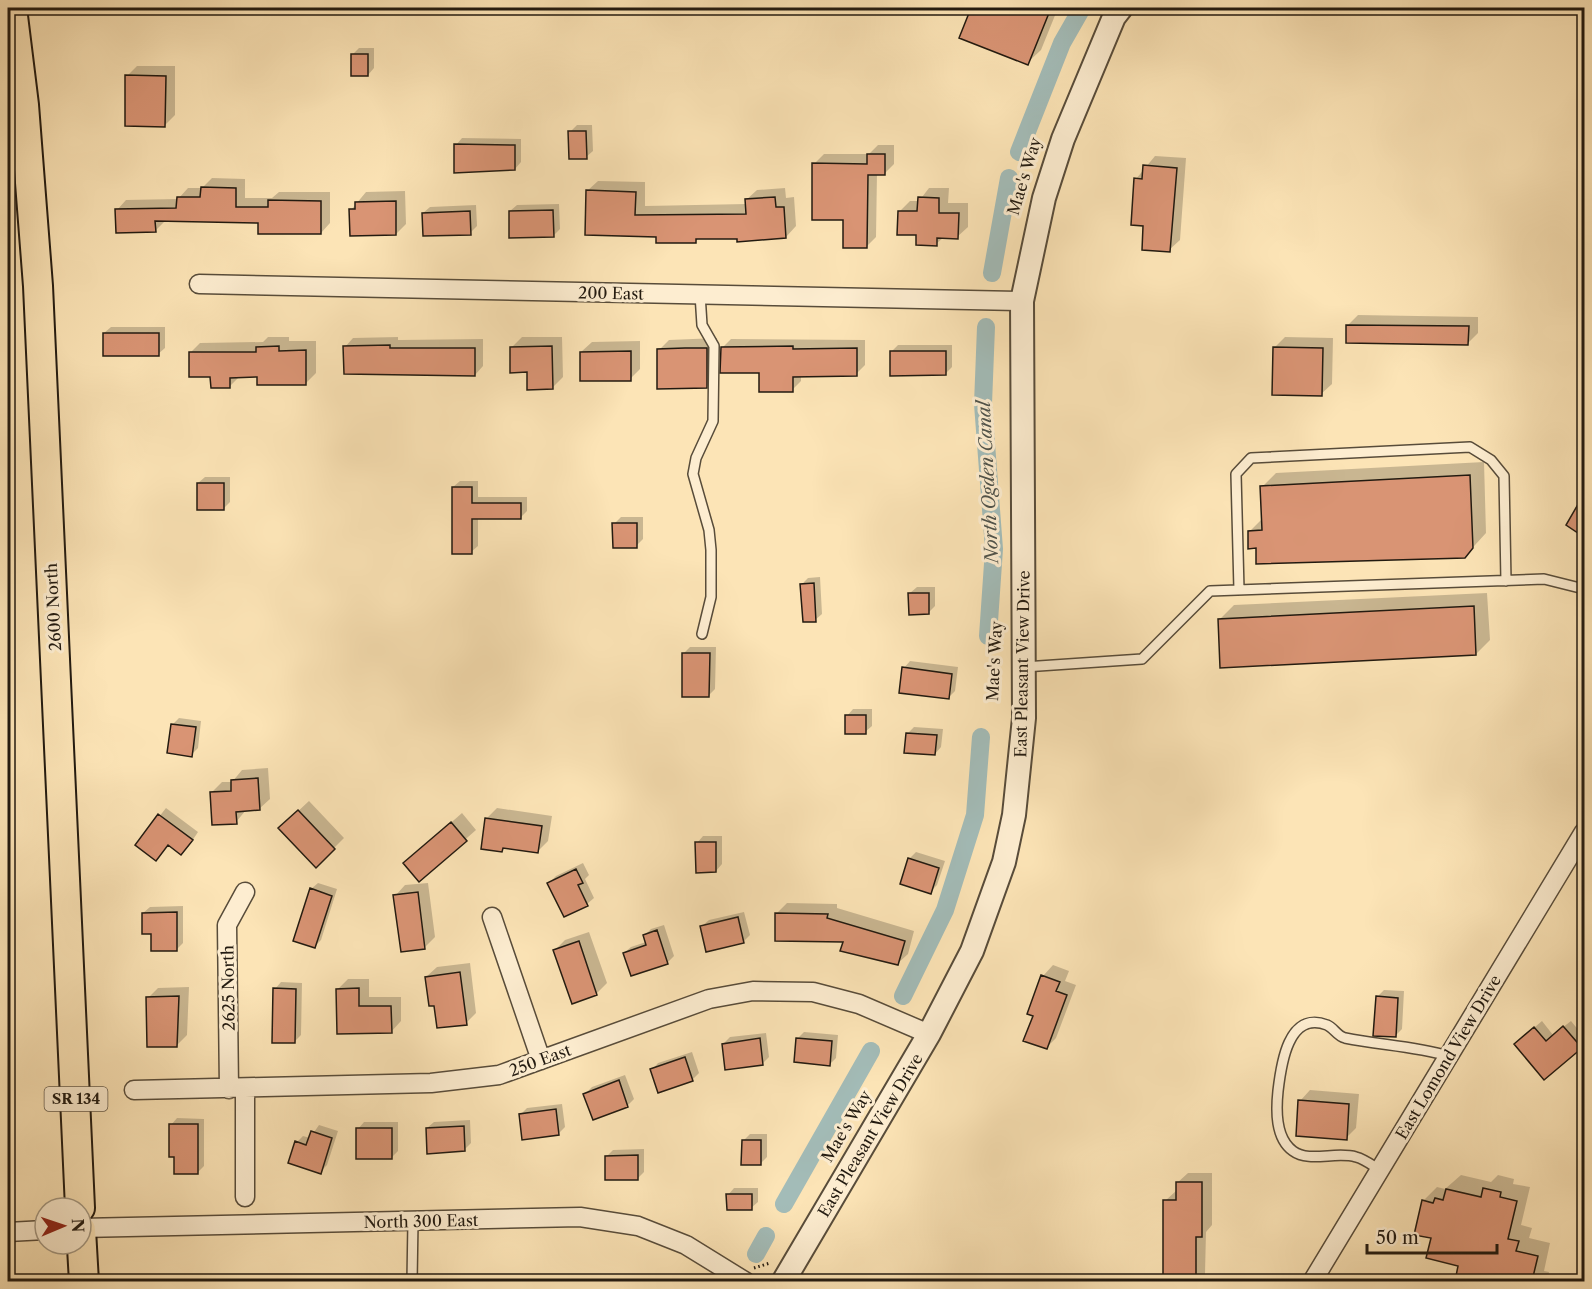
<svg xmlns="http://www.w3.org/2000/svg" width="1592" height="1289" font-family="'Libre Caslon Text',serif">
<style>
.shadow{fill:#0003}
.lines{fill:none;stroke-linecap:round;stroke-linejoin:round}
.canal{stroke:#a3bcb8;stroke-width:18}
.building{fill:#d99474;stroke:#221a10;stroke-width:1.5}
.service-casing{stroke:#584c3a;stroke-width:12}
.minor-casing{stroke:#584c3a;stroke-width:21}
.tertiary-casing{stroke:#584c3a;stroke-width:26}
.primary-casing{stroke:#221a10;stroke-width:32}
.path{stroke:#221a10;stroke-width:3;stroke-dasharray:1.5 3;stroke-linecap:butt}
.service{stroke:#fdedd0;stroke-width:9}
.minor{stroke:#fdedd0;stroke-width:18}
.tertiary{stroke:#fdedd0;stroke-width:22}
.primary{stroke:#fce4b6;stroke-width:28}
.labels{text-anchor:middle;stroke-width:6;stroke-linejoin:round;paint-order:stroke}
.shield{fill:#fdedd0;stroke:#64594a;stroke-width:1.5}
.shield-label{font-size:15px;font-weight:bold;fill:#221a10}
.street-label{font-size:16px;fill:#221a10;stroke:#fdedd0}
.water-label{font-size:18px;font-style:italic;fill:#4f534b;stroke:#fdedd0}
</style>
<rect width="100%" height="100%" fill="#fce4b6"/>
<filter id="stains"><feTurbulence type="fractalNoise" baseFrequency=".00333" numOctaves="4"/><feColorMatrix values="0 0 0 0 .2 0 0 0 0 .09 0 0 0 0 .02 0 0 0 .5 -.17"/></filter>
<radialGradient id="worn" r=".72"><stop offset=".6" stop-color="#630" stop-opacity="0"/><stop offset="1" stop-color="#630" stop-opacity=".3"/></radialGradient>
<path class="shadow" d="M973,8H1058L1041,50L1027,63L961,37Z
M359,48H374V68L368,75L352,55Z
M137,66H175V115L165,125L127,76Z
M577,125H592L593,151L586,157L570,132Z
M462,138L521,139V162L515,169L456,145Z
M878,145H894V164L885,173H877L876,237L866,247L814,164L824,154H869Z
M1155,156L1186,158L1180,240L1169,250L1145,225L1136,179Z
M212,178L245,179V198H272L279,192H330V223L321,233L260,221H165L155,231L117,210L126,200L178,199L188,188H202Z
M598,181L645,182V206L746,204V200L757,190L785,188L786,198L794,197L796,226L786,237H700L696,241L658,236L587,191Z
M929,188H949L948,203H968V227L957,237H944L936,244L918,234L900,211L910,201H919Z
M405,191L406,224L396,234L351,210L366,192Z
M559,204L560,229L553,236L510,211L517,205Z
M476,205L477,226L470,233L423,213L430,207Z
M1358,315L1478,317V333L1468,343L1348,325Z
M111,327H165V348L158,354L104,333Z
M268,337H289V341H316V373L306,383L258,376H240L229,387L212,376L190,353L200,343L263,342Z
M398,337V340L483,339V366L475,375L345,347L353,338Z
M522,337H562L563,377L552,388L528,371L511,348Z
M1285,337L1333,338L1332,384L1321,394L1274,348Z
M717,338L716,377L706,387L659,350L669,340Z
M731,339L865,340V365L856,374L801,375V381L792,390L722,348Z
M640,341V369L630,379L581,352L592,342Z
M898,345H952V367L945,374L891,352Z
M1484,462L1486,533L1465,556L1258,546L1250,531L1263,518L1262,487L1276,473Z
M205,477H230V502L224,508L198,483Z
M460,481H478V497H527V511L521,517H478V546L471,552L453,487Z
M1584,497V535L1568,525Z
M621,517H643V539L636,546L614,524Z
M820,577L822,614L815,620L802,584L808,578Z
M917,587H935V606L928,613L910,593Z
M1487,593L1490,640L1476,654L1220,619L1234,605Z
M690,647H716L715,689L709,695L683,654Z
M910,661L958,667L955,691L949,697L904,668Z
M853,709H872V726L865,732L847,716Z
M179,718L201,721L198,748L191,755L172,725Z
M914,727L943,729L941,747L935,754L907,734Z
M268,768L270,799L259,809L246,810L236,822L211,793L222,782H232L242,770Z
M309,801L344,838L316,866L280,828Z
M166,808L198,832L188,847L169,844L137,845Z
M497,808L552,816L548,841L538,851L505,847L502,850L486,819Z
M462,813L476,830L419,880L405,863Z
M703,836H722V864L716,871L697,843Z
M916,852L945,861L937,885L930,892L909,859Z
M583,863L589,875L585,879L594,898L587,904L565,915L549,883L556,876Z
M318,883L337,889L321,940L315,946L311,889Z
M428,883L435,937L425,947L395,896L405,885Z
M787,903L837,904V908L914,931L908,954L897,964L777,913Z
M183,906V943L176,950L152,932L143,913L150,907Z
M744,912L750,935L743,942L702,926L709,920Z
M664,925L674,956L667,963L624,953L631,947L646,942L644,936L651,929Z
M589,932L607,983L596,994L555,950L565,940Z
M470,963L476,1013L466,1023L436,1004L426,977L437,967Z
M1053,965L1069,971L1065,981L1076,985L1056,1038L1046,1048L1035,1015L1029,1013L1043,976Z
M348,979H369V997H401V1021L391,1032L338,989Z
M281,982L302,983L301,1035L294,1042L275,989Z
M189,987L187,1035L177,1045L148,998L158,988Z
M1384,990L1404,991L1402,1029L1395,1036L1377,997Z
M1542,1021L1553,1035L1571,1021L1584,1037V1043L1581,1047L1522,1038Z
M804,1032L838,1035L836,1058L830,1064L798,1038Z
M766,1033L769,1057L762,1064L723,1044L730,1037Z
M692,1052L699,1073L692,1080L652,1070L658,1063Z
M625,1075L634,1099L628,1105L594,1118L585,1094L592,1087Z
M1310,1090L1359,1094L1356,1128L1346,1138L1300,1101Z
M562,1104L565,1127L559,1133L520,1115L527,1108Z
M177,1118L204,1119V1166L198,1172L175,1155L171,1125Z
M470,1120L471,1143L464,1150L427,1128L434,1122Z
M364,1122H398V1151L392,1157L358,1129Z
M319,1125L338,1131L327,1165L320,1172L297,1142L303,1136L310,1138Z
M750,1134H767V1157L760,1164L743,1141Z
M644,1149V1172L638,1178L607,1156L613,1150Z
M1188,1173H1212V1225L1206,1232L1205,1274L1198,1282H1164L1165,1201L1177,1190V1183Z
M1461,1175L1491,1182L1498,1175L1514,1179L1513,1184L1530,1187L1521,1225L1532,1228L1529,1238L1550,1243L1544,1271L1549,1272L1547,1282H1486L1457,1275L1460,1264L1432,1237L1423,1201L1437,1187L1445,1189Z
M734,1188H758V1202L751,1208L728,1195Z"/>
<g class="lines">
<path class="canal" d="M1019,152L1062,43L1082,8
M992,273L1009,178
M986,327L983,404L994,549L988,636
M903,996L945,910L975,815L981,737
M784,1204L871,1051
M756,1254L766,1236"/>
</g>
<path class="building" d="M971,8H1051L1028,65L959,38Z
M351,54H368V76H351Z
M125,75L166,76L165,127L125,126Z
M568,131H586L587,159H569Z
M454,144L515,145V170L454,173Z
M867,154H885V175H868L867,248H843V220H812V163L867,164Z
M1143,165L1177,168L1170,252L1142,250L1143,226L1131,225L1134,178L1142,179Z
M201,187L236,188V207H268V200L321,201V234H258V223L155,221L156,232L116,233L115,209L176,208L177,197H200Z
M586,190L636,192L635,215L746,214L745,199L775,197L776,207H784L786,238L737,242V239H696V243H656V237L585,235Z
M918,197L939,198V213H959L958,239L937,238V246L916,245V235H897L898,211H917Z
M396,201V235L350,236L349,209H355V202Z
M553,210L554,237L509,238V211Z
M470,211L471,235L423,236L422,213Z
M1346,325L1469,326L1468,345L1346,343Z
M103,333H159V356H103Z
M390,345V348H475V376L344,374L343,346Z
M279,346V351L306,350V385H257V377L230,378V388H211L210,377H189V352H256V347Z
M552,346L553,389L527,390V372L510,373V347Z
M793,346V349L857,348V376L793,377V392H759V373H720L721,347Z
M1273,347L1323,348L1322,396L1272,395Z
M685,348H707V388L657,389V349Z
M631,351V381H580V352Z
M890,351H946V375L890,376Z
M1470,475L1473,548L1465,558L1256,564V548L1248,549V531L1262,530L1260,486Z
M197,483H224V510H197Z
M452,487H472V503H521V519H472V554H452Z
M1584,494V537L1566,525Z
M612,523H637V548H613Z
M814,583L816,622H803L800,584Z
M908,593H929V614L909,615Z
M1474,606L1476,655L1220,668L1218,619Z
M682,653H710L709,697H682Z
M902,667L952,674L949,699L899,693Z
M845,715H866V734H845Z
M171,724L196,727L192,757L167,753Z
M906,733L937,735L935,755L904,753Z
M258,778L260,810L236,812L237,824L212,825L210,792L231,791V780Z
M298,810L335,849L316,868L278,828Z
M158,814L193,840L181,855L168,845L156,861L135,845Z
M485,818L542,826L538,853L503,848L502,852L481,849Z
M451,822L467,841L419,882L403,863Z
M695,842H716V872L696,873Z
M908,858L939,868L931,894L900,884Z
M576,869L583,883L578,885L588,906L564,917L547,883Z
M310,888L332,896L315,948L293,941Z
M418,892L425,949L401,952L393,895Z
M177,912V951H151V934H142V913Z
M775,913L828,914L827,918L905,941L898,965L840,951L843,942L775,941Z
M738,917L744,943L706,952L700,926Z
M657,930L668,964L631,976L623,953L646,945L643,935Z
M579,941L597,995L572,1004L553,950Z
M460,972L467,1025L437,1028L434,1006H429L425,977Z
M1041,975L1060,982L1056,991L1067,995L1047,1049L1023,1041L1033,1016L1027,1014Z
M273,988L296,989L295,1043H272Z
M359,988V1006H391L392,1033L337,1034L336,989Z
M179,996L177,1047H147L146,997Z
M1376,996L1398,998L1396,1037L1373,1036Z
M1563,1026L1582,1048L1544,1080L1514,1044L1534,1027L1546,1041Z
M760,1038L763,1065L725,1070L722,1044Z
M796,1038L832,1041L830,1066L794,1062Z
M685,1057L693,1081L658,1093L650,1069Z
M619,1080L628,1107L593,1120L583,1094Z
M1298,1100L1349,1104L1347,1140L1296,1136Z
M556,1109L559,1135L522,1140L519,1114Z
M169,1124H198V1174H174V1157H169Z
M464,1126L465,1151L427,1154L426,1128Z
M356,1128H392V1159H356Z
M311,1131L332,1138L321,1174L288,1163L295,1141L306,1145Z
M742,1140H761V1165H741Z
M638,1155V1180H605V1156Z
M1176,1182H1202V1237H1196V1281H1163V1200H1176Z
M1483,1188L1501,1192L1500,1197L1517,1201L1508,1239L1519,1241L1516,1251L1538,1256L1532,1281H1479L1456,1276L1458,1266L1426,1258L1431,1238L1414,1235L1422,1200L1433,1203L1435,1198L1443,1200L1446,1189L1481,1197Z
M726,1194H752V1210H727Z"/>
<g class="lines">
<g class="service-casing">
<path id="service" d="M700,294L702,325L714,346L713,421L696,458L693,474L709,530L711,550V597L702,634
M1239,590L1236,474L1251,458L1470,447L1491,460L1504,476L1506,581
M1024,667L1142,659L1210,591L1544,579L1584,589
M1380,1170C1372,1165 1364,1159 1356,1157C1336,1151 1309,1163 1293,1151C1275,1138 1276,1110 1278,1091C1281,1065 1288,1010 1327,1025C1334,1028 1337,1036 1345,1038C1380,1045 1414,1046 1449,1056
M412,1282L413,1221"/>
</g>
<g class="minor-casing">
<path id="minor" d="M199,284L1022,301
M492,917L541,1060
M245,1088V1197
M229,1089L227,925L245,892
M134,1090L431,1083L499,1075L709,999L753,991L813,992L859,1004L929,1034
M81,1228L580,1217L638,1226L686,1245L746,1282
M8,1232L45,1230
M1312,1282L1584,832"/>
</g>
<g class="tertiary-casing">
<path id="tertiary" d="M783,1282L929,1034L972,951L1004,862L1014,815L1024,718L1022,301L1044,198L1063,139L1114,17L1121,8"/>
</g>
<g class="primary-casing">
<path id="primary" d="M12,8L24,105L38,286L80,1208
M81,1230L84,1282"/>
</g>
<path class="path" d="M754,1268L770,1263"/>
<use href="#service" class="service"/>
<use href="#minor" class="minor"/>
<use href="#tertiary" class="tertiary"/>
<use href="#primary" class="primary"/>
</g>
<g class="labels">
<rect class="shield" x="44.5" y="1087" width="63" height="24" rx="4.5"/>
<g class="shield-label">
<text x="76" y="1104">SR 134</text>
</g>
<g class="street-label">
<text transform="translate(1024 176) rotate(-73)" y="6">Mae's Way</text>
<text transform="translate(611 293) rotate(1)" y="6">200 East</text>
<text transform="translate(53 607) rotate(-93)" y="6">2600 North</text>
<text transform="translate(994 661) rotate(-87)" y="6">Mae's Way</text>
<text transform="translate(1022 664) rotate(-89)" y="6">East Pleasant View Drive</text>
<text transform="translate(228 988) rotate(-91)" y="6">2625 North</text>
<text transform="translate(1448 1057) rotate(-59)" y="6">East Lomond View Drive</text>
<text transform="translate(540 1060) rotate(-20)" y="6">250 East</text>
<text transform="translate(846 1126) rotate(-59)" y="6">Mae's Way</text>
<text transform="translate(870 1135) rotate(-59)" y="6">East Pleasant View Drive</text>
<text transform="translate(421 1221) rotate(-1)" y="6">North 300 East</text>
</g>
<g class="water-label">
<text transform="translate(988 482) rotate(-93)" y="6">North Ogden Canal</text>
</g>
</g>
<rect width="1592" height="1289" fill="none" stroke="#fce4b6" stroke-width="30"/>
<rect x="9" y="9" width="1574" height="1271" fill="none" stroke="#221a10" stroke-width="3"/>
<rect x="15" y="15" width="1562" height="1259" fill="none" stroke="#221a10" stroke-width="1.5"/>
<g transform="translate(63 1226) rotate(88)"><circle r="28" fill="#fdedd0" stroke="#a59983" stroke-width="1.5"/>
<path d="M0-4.5L10 22L0 15L-10 22Z" fill="#8f2418"/>
<text y="-9" font-size="16" font-weight="bold" text-anchor="middle" fill="#221a10">N</text>
</g>
<path d="M1367 1244v9h130v-9" fill="none" stroke="#221a10" stroke-width="3"/>
<text x="1376" y="1244" font-size="18" fill="#221a10" stroke="#fdedd0" stroke-width="4.5" paint-order="stroke">50 m</text>
<rect width="100%" height="100%" filter="url(#stains)"/>
<rect width="100%" height="100%" fill="url(#worn)"/>
</svg>
